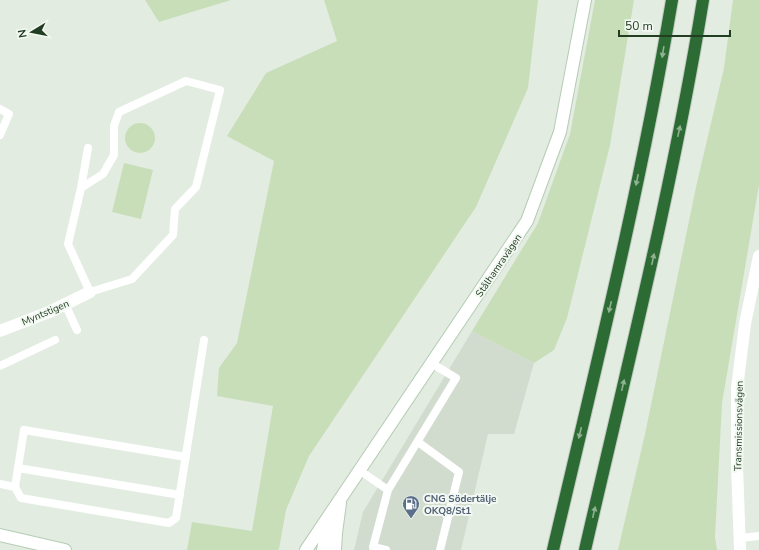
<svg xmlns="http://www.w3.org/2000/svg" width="759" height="550" font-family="'Nunito Sans',sans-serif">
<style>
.built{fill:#d1dccf}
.green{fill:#c8deb9}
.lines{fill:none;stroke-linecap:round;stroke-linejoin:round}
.secondary-casing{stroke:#b5ccb4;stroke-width:14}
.motorway-casing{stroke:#c1c9c1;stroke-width:14}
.service{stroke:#fff;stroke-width:8}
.minor{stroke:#fff;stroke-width:12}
.secondary{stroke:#fff;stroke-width:12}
.motorway{stroke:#2c6b33;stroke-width:12}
.oneway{fill:#90b292}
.labels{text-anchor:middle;stroke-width:4;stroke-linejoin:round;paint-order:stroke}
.street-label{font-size:10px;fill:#213d22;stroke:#f3f9f2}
.service-label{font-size:10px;font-weight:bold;fill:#4e5e75;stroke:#f3f9f2;text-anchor:start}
</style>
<rect width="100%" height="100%" fill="#e2ece1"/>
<path class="built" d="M472,331L534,363L514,434H488L461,550H354L363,512Z"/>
<path class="green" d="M145,0H231L159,22Z
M324,0H538L528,88L476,207L309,456L286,510L279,549L277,550H187L192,522L252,531L273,406L217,396L219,368L237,343L274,161L227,136L266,73L337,41Z
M595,0H634L610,145L567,318L554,350L534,363L472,331L538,223L570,134Z
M733,0H759V185L722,403L715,537L717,550H618L645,434L696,187L724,68Z
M125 138a15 15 0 1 1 30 0a15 15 0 1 1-30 0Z
M124,163L153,170L141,219L112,212Z"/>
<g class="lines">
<g class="secondary-casing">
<path id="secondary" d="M0,535L65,550
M306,550L527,221L560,132L585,0
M323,550L328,522
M335,550L336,533L340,503"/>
</g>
<g class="motorway-casing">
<path id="motorway" d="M553,550C596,367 641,185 672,0
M585,550C627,367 673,185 703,0"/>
</g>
<path class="service" d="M186,81L220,90L196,187L175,209L173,235L132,279L90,292L68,244L81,188L103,174L114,155V126L119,112Z
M0,109L9,114L0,135
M81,188L88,148
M65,304L77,330
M0,366L55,340
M418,442L459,472L440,550
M18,468L180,495
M359,470L388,490
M0,484L15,487L21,498L169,523L176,518L204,340
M15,487L24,430L186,457
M740,538L759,536
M386,550L373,547L388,490L456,378L431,363"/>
<path class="minor" d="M0,331L49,312L90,292
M740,550L737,465V388L745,324L759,256"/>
<use href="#secondary" class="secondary"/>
<use href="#motorway" class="motorway"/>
</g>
<defs><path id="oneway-solid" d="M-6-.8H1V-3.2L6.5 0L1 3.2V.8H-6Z"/></defs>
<g class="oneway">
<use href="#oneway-solid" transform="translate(663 52) rotate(99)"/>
<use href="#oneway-solid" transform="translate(679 131) rotate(-78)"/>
<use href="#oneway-solid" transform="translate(637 180) rotate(102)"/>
<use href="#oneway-solid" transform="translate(653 259) rotate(-78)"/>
<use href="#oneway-solid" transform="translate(610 307) rotate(103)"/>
<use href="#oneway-solid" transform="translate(623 385) rotate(-77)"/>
<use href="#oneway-solid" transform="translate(580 433) rotate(103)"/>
<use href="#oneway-solid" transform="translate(594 512) rotate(-77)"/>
</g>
<defs>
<g id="fuel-pin" transform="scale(0.9)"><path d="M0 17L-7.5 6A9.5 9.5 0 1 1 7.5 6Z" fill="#5c6f8a" stroke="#f3f9f2"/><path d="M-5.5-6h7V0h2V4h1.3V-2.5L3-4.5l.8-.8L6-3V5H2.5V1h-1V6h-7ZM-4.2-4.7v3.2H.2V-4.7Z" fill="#fff"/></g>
</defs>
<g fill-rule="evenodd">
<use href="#fuel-pin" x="411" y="504"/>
</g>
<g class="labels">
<g class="street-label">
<text transform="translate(498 265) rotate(-56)" y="4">Stålhamravägen</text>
<text transform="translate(45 312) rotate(-23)" y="4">Myntstigen</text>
<text transform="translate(738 426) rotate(-89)" y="4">Transmissionsvägen</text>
</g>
<g class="service-label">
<text x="424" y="502">CNG Södertälje<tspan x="424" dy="12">OKQ8/St1</tspan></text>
</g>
</g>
<g transform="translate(32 32) rotate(260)" stroke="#f3f9f2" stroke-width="3" paint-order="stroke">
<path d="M0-3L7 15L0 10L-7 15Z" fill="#213d22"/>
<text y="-6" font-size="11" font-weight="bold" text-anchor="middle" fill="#213d22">N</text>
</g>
<path d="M619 30v6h111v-6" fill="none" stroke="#213d22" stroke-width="2"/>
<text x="625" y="30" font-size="12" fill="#213d22" stroke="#f3f9f2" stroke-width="3" paint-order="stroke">50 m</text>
</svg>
